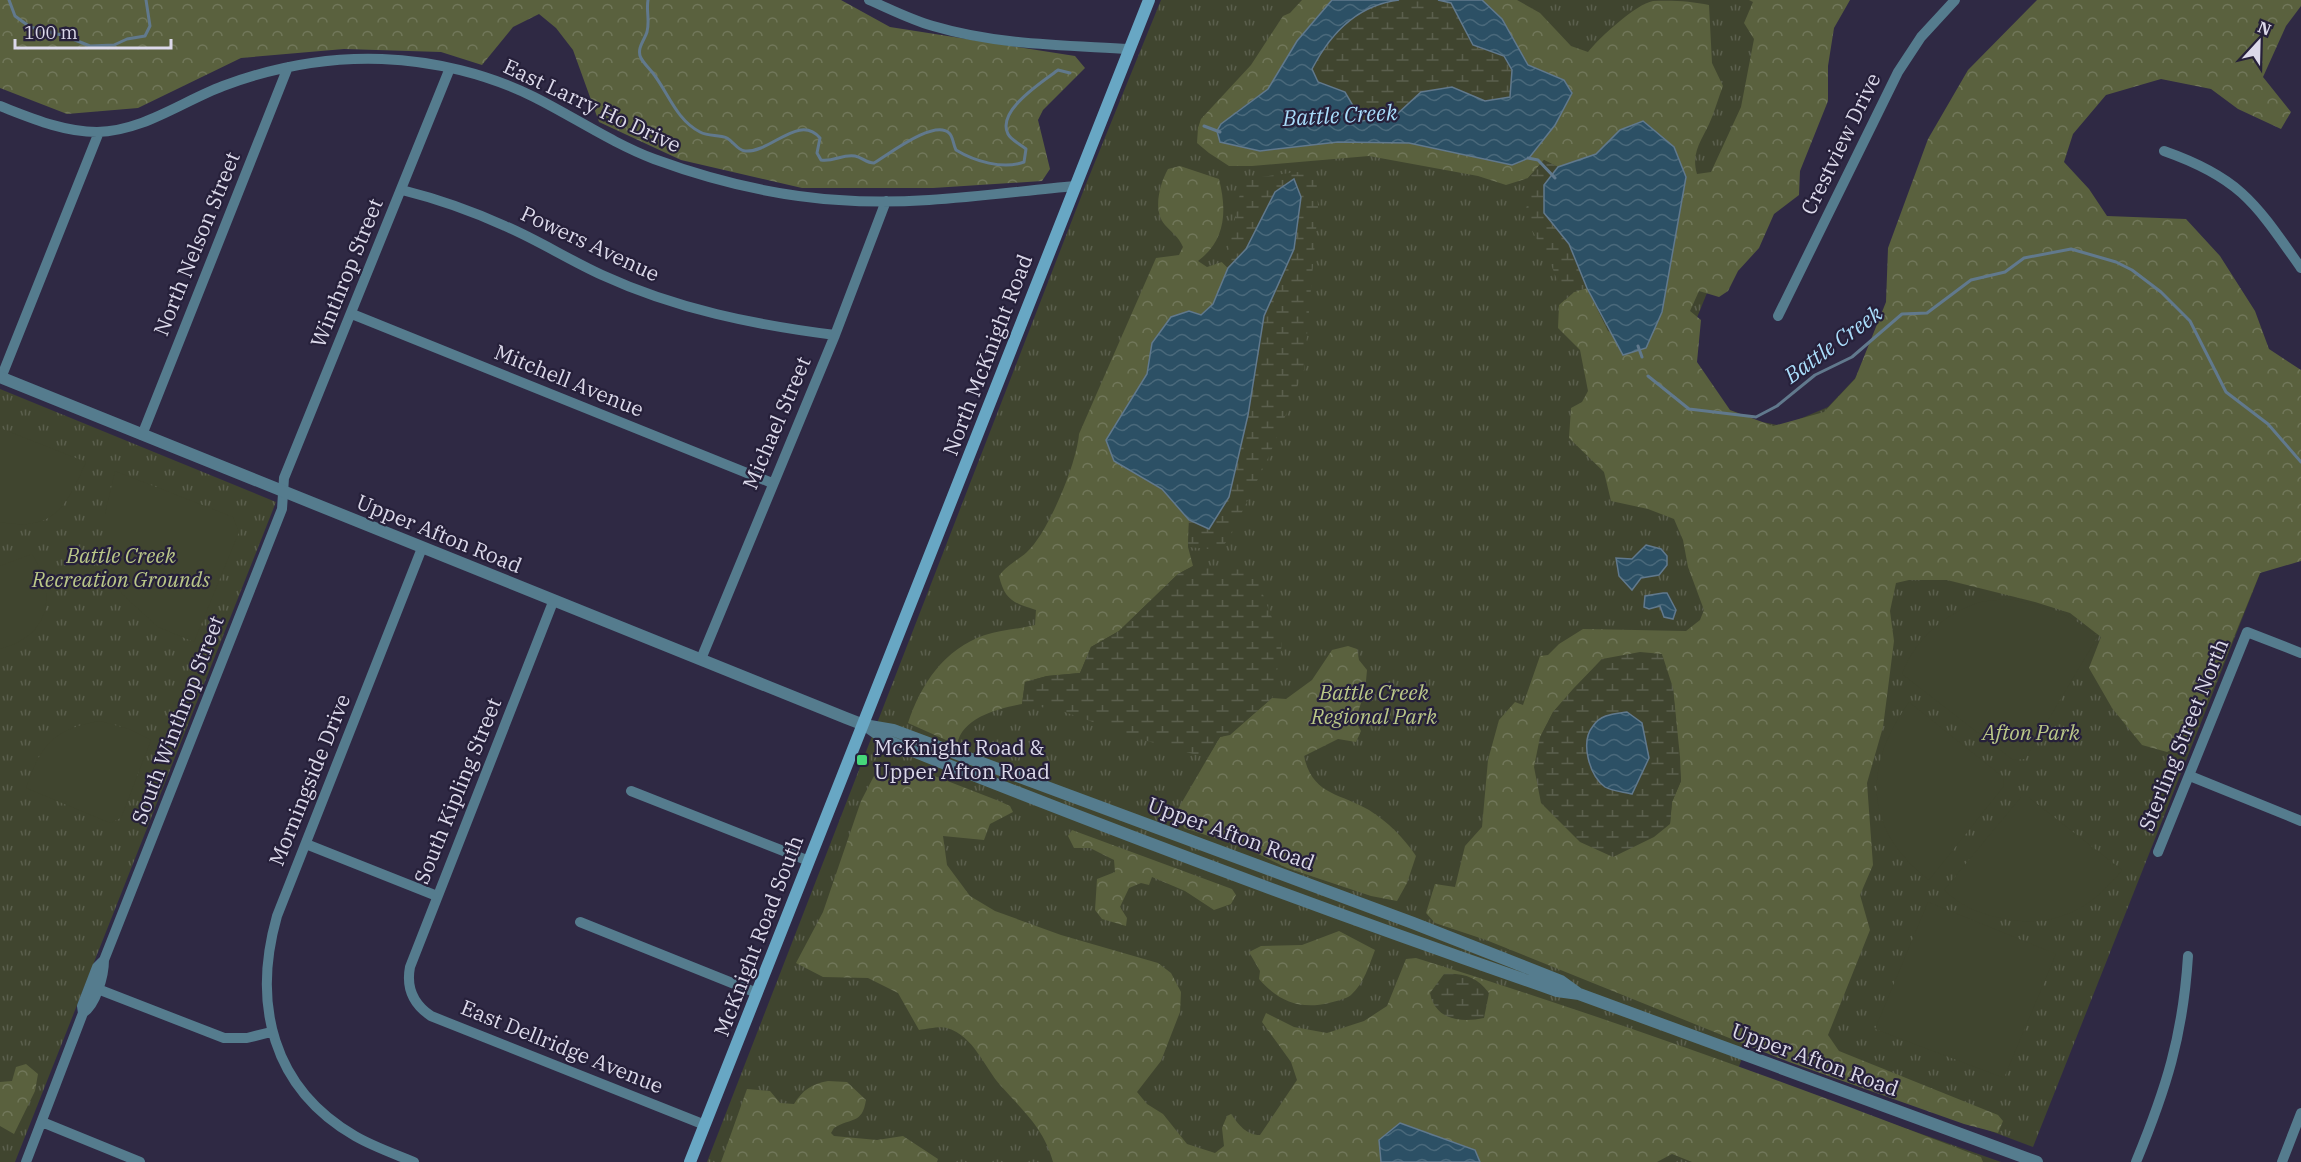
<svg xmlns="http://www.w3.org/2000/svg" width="2301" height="1162" font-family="'IBM Plex Serif',serif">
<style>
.grass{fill:url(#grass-tufts)}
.forest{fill:url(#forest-crowns);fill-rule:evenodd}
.wetland{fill:url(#wetland-marsh);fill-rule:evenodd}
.pitch{fill:#40452f}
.water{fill:url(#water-waves);stroke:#61798d;stroke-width:1.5}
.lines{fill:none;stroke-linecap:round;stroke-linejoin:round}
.stream{stroke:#61798d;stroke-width:3}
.minor{stroke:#557c8e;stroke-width:10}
.tertiary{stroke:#557c8e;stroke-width:12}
.secondary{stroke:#68a7c4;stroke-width:12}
.poi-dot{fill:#46d77a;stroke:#26203a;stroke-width:2}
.labels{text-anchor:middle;stroke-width:4.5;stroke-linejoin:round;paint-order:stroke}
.street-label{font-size:21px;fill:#dcd9ea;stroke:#26203a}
.park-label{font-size:21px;font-style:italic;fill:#bac788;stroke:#26203a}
.poi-label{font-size:21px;fill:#dcd9ea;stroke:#26203a;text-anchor:start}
.water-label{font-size:22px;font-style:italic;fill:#aaddfb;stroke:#26203a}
</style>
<defs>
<pattern id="grass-tufts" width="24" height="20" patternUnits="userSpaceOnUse" patternTransform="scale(1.5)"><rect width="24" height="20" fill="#40452f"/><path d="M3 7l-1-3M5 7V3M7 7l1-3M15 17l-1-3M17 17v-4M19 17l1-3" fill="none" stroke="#5b5f4d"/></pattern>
<pattern id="forest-crowns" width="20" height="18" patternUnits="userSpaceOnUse" patternTransform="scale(1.5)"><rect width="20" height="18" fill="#5a613e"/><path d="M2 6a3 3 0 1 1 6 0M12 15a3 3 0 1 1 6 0" fill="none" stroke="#71775a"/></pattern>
<pattern id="wetland-marsh" width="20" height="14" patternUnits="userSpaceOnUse" patternTransform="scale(1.5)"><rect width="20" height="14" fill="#40452f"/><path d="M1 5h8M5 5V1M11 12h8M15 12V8" fill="none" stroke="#5b5f4d"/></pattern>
<pattern id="water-waves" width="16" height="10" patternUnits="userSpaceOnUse" patternTransform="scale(1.5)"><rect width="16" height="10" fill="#2c5065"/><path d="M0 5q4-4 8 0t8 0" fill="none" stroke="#4a697b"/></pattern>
</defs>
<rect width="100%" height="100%" fill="#2f2944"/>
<path class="grass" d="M1161,0H1826L1683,352L1700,385L1737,417L1783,426L1828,407L1958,270L2301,470L2033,1147L1749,1040L1738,1069L2001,1162H707L1086,184Z
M0,389L276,502L15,1162H0Z"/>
<path class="forest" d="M0,0H841L890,27L1075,56L1085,68L1043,110L1038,120L1050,169L1042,181L933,188H802L681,160L599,122L573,50L556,28L539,14L513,27L482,65L441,52L344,49L241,58L138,108L67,114L0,88Z
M1302,0H1332L1297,41L1268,89L1236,112L1338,142L1409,143L1512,165L1529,158L1555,125L1564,80L1528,65L1502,19L1482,0H1517L1540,13L1571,46L1588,52C1599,38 1636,4 1653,1C1671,0 1692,1 1709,5L1712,63L1723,86C1719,96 1716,107 1712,117C1704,138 1690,151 1697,174L1711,172L1741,107L1754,39L1744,23L1753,2L1749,0H1850L1834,28L1828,66V101L1800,171L1799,195L1774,214L1759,248L1738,271L1728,291L1719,297L1699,291L1690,311L1701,320L1697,362L1730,410L1773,426L1824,412L1855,379L1886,302L1888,248L1928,139L1968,70L2037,0H2301V6L2286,26L2263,77L2291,112L2281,129L2238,109L2211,89L2161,79L2106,95L2073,134L2064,162L2089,189L2107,216L2186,219L2220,256L2255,311L2269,349L2301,370V561L2260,573L2214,686L2187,741L2167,752L2142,745L2112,708L2089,668L2101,637L2070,613L2035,602L1947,580H1909L1896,583L1890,611L1894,641L1887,696L1883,727L1867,783L1873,865L1860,895L1870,930L1828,1035L1839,1051L1998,1115L2003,1121L1998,1133L1964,1124L1789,1062L1486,940L1435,923L1426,913L1435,884L1455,887L1465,846L1482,827L1488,760L1499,720L1515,702L1523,705L1540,656L1548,655L1559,644L1583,629L1686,631L1700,620L1704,610L1688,567L1683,540L1674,519L1648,509L1611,501L1604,472L1569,438L1571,408L1582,402L1588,391L1580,350L1558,328L1559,305L1574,292L1587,288L1608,331L1646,347L1662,312L1686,177L1620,130L1596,154L1558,167L1544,160L1528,178L1506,185L1478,176L1369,156L1252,166H1229L1209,153L1197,143L1198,128L1201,119L1251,65L1283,16L1290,13ZM1602,659L1673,688L1681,781L1672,802L1670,824L1540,738L1553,712Z
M1180,166L1219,179C1227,211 1226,240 1198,261L1207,267L1222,262L1228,268L1213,304L1201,315L1152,343L1147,374L1106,440L1114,461L1162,489L1189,520L1188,547L1193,566L1178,574L1119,631L1091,647L1080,673L1047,676L1025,682L1022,704C998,709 962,717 957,745L908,723C921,684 944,649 985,635C1001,630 1019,629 1035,625L1036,610C1013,603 1005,600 999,576C1007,565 1017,561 1027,552C1048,533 1077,463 1079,434L1156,258L1179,255L1183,247C1178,236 1172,233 1165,225C1152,211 1160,183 1168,169Z
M1348,646L1357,649L1359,660L1367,670L1365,692L1355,720L1361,731L1356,742L1338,739L1304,756C1312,795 1340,793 1369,810C1388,822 1404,838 1416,856L1407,883L1397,901L1371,896L1287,868L1246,848L1184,828L1178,809L1220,737L1230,734L1272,698L1286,699L1312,680L1332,650Z
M919,770L999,801L1010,806L1013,812L990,824L984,840L943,836L947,865L970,896L995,911L1061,935L1158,963L1171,973L1181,992L1180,1012L1161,1061L1137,1092L1147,1104L1163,1114L1187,1144L1215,1153L1224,1146L1222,1128L1227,1116L1231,1114C1239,1125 1246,1135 1260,1135L1297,1080L1291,1062L1262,1022L1266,1013L1294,1027L1327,1033L1364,1021L1387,1006L1406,959L1416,958C1606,1017 1795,1085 1981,1157L1983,1162H1692L1672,1154L1657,1162H1480L1475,1150L1400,1123L1379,1140L1381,1162H1053C1044,1128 1023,1111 1001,1086C984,1067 974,1036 947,1028C940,1026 927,1029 919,1030L898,993L868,978L823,977L796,963L823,912L861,801L874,776C892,780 905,785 919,770Z
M1072,830L1232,889L1236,895L1231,904L1214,910L1185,891L1152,877L1149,885L1141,883L1129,888L1120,907L1127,918L1126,926L1102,919L1095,910L1097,879L1115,872L1114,860L1090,848H1074L1068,836Z
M1339,931L1375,950C1369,966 1364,983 1351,995C1346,999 1336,1001 1329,1003C1300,1010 1278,1001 1259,979L1260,971L1249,952L1261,946L1302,945Z
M26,1064L38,1074L35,1091L14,1134L0,1126V1082L12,1081L16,1067Z
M828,1081L847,1082L866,1100C862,1125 851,1117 834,1128L831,1133L834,1136L877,1140L903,1136L938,1159L937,1162H721L747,1089L770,1091L780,1103L794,1104C803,1090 811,1084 828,1081Z"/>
<path class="wetland" d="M1438,0L1451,3L1473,45L1504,56L1512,70L1510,97L1485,101L1452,87L1421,92L1395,116L1362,121L1345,93L1318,82L1312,70L1325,44L1344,23L1388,1Z
M1544,160L1558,167C1527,208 1550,212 1569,245C1576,258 1581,274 1587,288L1574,292L1565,300L1552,267L1524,215L1533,186L1528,178Z
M1297,172L1316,174L1318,207L1304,370L1269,456L1230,537L1220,550L1188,547L1189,520L1209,529L1229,497L1248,415L1264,316L1294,249L1301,197L1275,193L1246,249L1228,268L1222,262L1230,244L1242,183L1247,179Z
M1193,566L1244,570L1257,579L1282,644L1272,698L1230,735L1220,737L1207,758L1144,740L1059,710L1022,704L1025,682L1047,676L1080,673L1091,647L1119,631L1178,574Z
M1640,652L1662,654L1673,688L1680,757L1681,781L1672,802L1670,824L1654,837L1613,857L1580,842L1541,803L1534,767L1540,737L1553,712L1573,689L1602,659ZM1627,712L1642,723L1646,749L1590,769C1586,733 1587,717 1627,712Z
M1444,974C1464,973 1477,977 1489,993L1484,1018C1461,1023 1435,1020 1430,993Z"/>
<path class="pitch" d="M0,428L86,462C66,507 54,532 0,522Z
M115,471L233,517L239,532L194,642L158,627L122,594L105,553V514Z
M32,554C57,594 51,636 0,649V566Z
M2009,599C2050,607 2064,611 2098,636L2025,759L2013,760L1902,674C1914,641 1943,615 1977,603C1987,600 1999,600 2009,599Z
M1909,702L2003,777L2004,786L1929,880C1863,829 1863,767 1909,702Z
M100,721L129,729L151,740L121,818L110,823L26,788C41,744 54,729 100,721Z
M2021,797H2028L2122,870C2088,913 2050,930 1996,917C1975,912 1960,905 1944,890Z
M1928,902L2056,954L2004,1078L1875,1029Z"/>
<path class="water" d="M1332,0H1399C1357,5 1330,34 1312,69L1318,82L1345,92L1362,121L1395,116L1421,92L1452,87L1485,101L1510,97L1512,70L1504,56L1473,45L1451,3L1438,0H1482L1502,19L1528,65L1564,80L1572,93L1555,125L1529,158L1512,165L1409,143L1338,142L1260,151L1220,142L1217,131L1221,124L1268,89L1297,41Z
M1643,121L1674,147L1686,177L1662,312L1646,348L1623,355L1587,288L1569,244L1544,213V185L1558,167L1596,154L1620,130Z
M1294,179L1301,197L1294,249L1264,316L1248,415L1229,497L1209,529L1189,520L1162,489L1114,461L1106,440L1147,374L1152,343L1171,317L1189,311L1201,315L1213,304L1228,268L1246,249L1275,192Z
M1646,545L1661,549L1667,556V565L1659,575L1641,578L1632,590L1619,576L1616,558L1632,559Z
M1663,593H1667L1676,610L1673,619L1664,617L1660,606L1649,609L1644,607L1645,596Z
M1627,712L1642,723L1649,758L1632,794C1625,792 1611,791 1605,787C1589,775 1580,742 1593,726C1601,714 1614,714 1627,712Z
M1400,1123L1475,1150L1480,1162H1381L1379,1140Z"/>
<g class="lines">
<path class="stream" d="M9,0L15,16L30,27L65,36L90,46L114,45L127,39L145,36L150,26L146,0
M648,0C646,11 650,20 647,32C645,39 636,49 641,58C644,64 651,70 655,76C669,95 677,120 700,132C709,137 718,134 727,138C734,142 737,150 745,151C771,153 799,113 820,138L817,153L821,160C834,162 842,154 855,156C862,157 866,163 874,163C888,155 934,119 949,133C953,136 953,144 956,150C974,161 1003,170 1024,162L1026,149C1020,144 1011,140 1008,134C996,111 1042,82 1058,70L1070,73
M1204,126L1220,132
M1528,158L1538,160L1555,178
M1638,346L1642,357
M1648,376L1689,409L1756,417L1777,406L1815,375L1852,357L1902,314L1927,313L1971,280L2005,272L2024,258L2071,249L2116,262L2132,270L2161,292L2190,321L2226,392L2268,424L2301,462"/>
<path class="minor" d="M869,0C890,9 911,20 933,26C997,45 1063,45 1129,49
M0,106C31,118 63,132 97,132C143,131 181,102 223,86C274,67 328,57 382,59C434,61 488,74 534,97C574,117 612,143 654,159C714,181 776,196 839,200C917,206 997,193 1075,186
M2164,151C2241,178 2256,204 2301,268
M402,190C438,199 472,211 505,226C538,240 569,260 602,275C676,309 755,325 835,335
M352,314L772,483
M1778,316L1898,72L1921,37L1955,0
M1,378L99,132
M142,435L288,67
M553,602L410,967C406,988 413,1004 431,1016L705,1125
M701,659L835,335L886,201
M2190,776L2301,821
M631,791L809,861
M306,844L437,896
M2158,852L2247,632L2301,653
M580,922L757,993
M90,986L224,1038H247L271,1032
M83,1013C96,1005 104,975 104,960
M42,1122L140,1162
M26,1162L83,1013L82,1006L97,967L104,960L282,509L284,478L450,68
M414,1162C395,1154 374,1147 355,1136C272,1088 252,1004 277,916L422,548
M2136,1162C2166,1089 2183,1036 2188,956
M2282,1162L2301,1113"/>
<path class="tertiary" d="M0,377L846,718L864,725L893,730L1413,923L1561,981L1579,994
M865,725L888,741C1109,830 1332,913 1557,991L1579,994L2037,1162"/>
<path class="secondary" d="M690,1162L1149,0"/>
</g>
<rect class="poi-dot" x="856" y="754" width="12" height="12" rx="3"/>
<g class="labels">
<g class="street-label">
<text transform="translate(592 106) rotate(25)" y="7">East Larry Ho Drive</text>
<text transform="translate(1841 144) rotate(-64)" y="7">Crestview Drive</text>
<text transform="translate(197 244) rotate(-68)" y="7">North Nelson Street</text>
<text transform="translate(590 244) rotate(25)" y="7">Powers Avenue</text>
<text transform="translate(347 273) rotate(-68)" y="7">Winthrop Street</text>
<text transform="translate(988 355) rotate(-69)" y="7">North McKnight Road</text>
<text transform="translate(569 381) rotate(22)" y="7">Mitchell Avenue</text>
<text transform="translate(777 423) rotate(-67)" y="7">Michael Street</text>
<text transform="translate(439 534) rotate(22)" y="7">Upper Afton Road</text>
<text transform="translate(178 720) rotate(-69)" y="7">South Winthrop Street</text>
<text transform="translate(2184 735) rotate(-68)" y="7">Sterling Street North</text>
<text transform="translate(310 780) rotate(-68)" y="7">Morningside Drive</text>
<text transform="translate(458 791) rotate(-68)" y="7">South Kipling Street</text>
<text transform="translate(1231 834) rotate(20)" y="7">Upper Afton Road</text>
<text transform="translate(759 936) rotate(-69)" y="7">McKnight Road South</text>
<text transform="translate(562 1047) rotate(22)" y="7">East Dellridge Avenue</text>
<text transform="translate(1815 1060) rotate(20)" y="7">Upper Afton Road</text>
</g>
<g class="park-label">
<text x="121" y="563">Battle Creek<tspan x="121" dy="24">Recreation Grounds</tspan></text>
<text x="1374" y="700">Battle Creek<tspan x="1374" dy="24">Regional Park</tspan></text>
<text x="2031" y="740">Afton Park</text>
</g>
<g class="poi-label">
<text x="874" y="755">McKnight Road &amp;<tspan x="874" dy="24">Upper Afton Road</tspan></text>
</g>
<g class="water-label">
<text transform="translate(1340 115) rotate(-3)" y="8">Battle Creek</text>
<text transform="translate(1833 344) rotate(-36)" y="8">Battle Creek</text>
</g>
</g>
<g transform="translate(2259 42) rotate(22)" stroke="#26203a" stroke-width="4.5" paint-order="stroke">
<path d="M0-4.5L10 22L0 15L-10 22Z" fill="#dcd9ea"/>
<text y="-9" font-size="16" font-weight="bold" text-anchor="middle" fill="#dcd9ea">N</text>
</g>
<path d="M15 39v9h156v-9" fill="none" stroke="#dcd9ea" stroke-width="3"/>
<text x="24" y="39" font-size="18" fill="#dcd9ea" stroke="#26203a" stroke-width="4.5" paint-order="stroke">100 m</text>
</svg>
